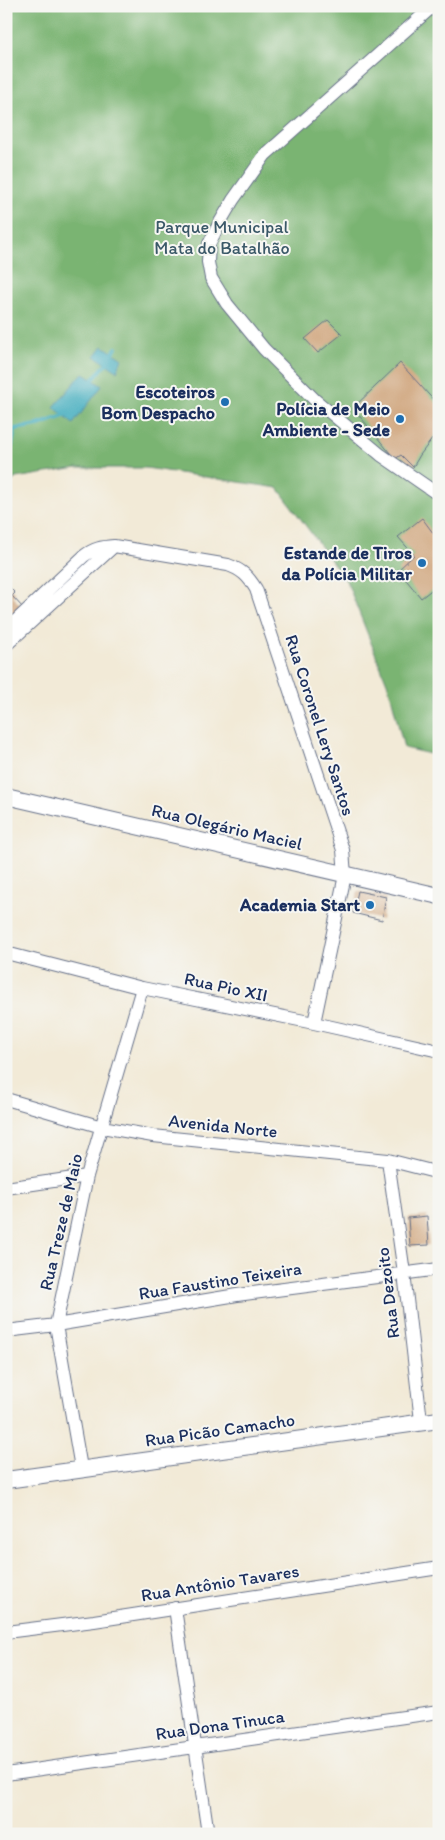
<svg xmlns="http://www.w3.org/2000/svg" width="445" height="1840" font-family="Itim,sans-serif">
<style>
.forest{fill:#7ab472;stroke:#4a7268}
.water{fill:#3facbe;stroke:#2d6e8e}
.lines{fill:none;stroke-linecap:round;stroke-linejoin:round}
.stream{stroke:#3facbe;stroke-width:4}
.building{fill:#cda076}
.minor-casing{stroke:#667088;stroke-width:14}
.tertiary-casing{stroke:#667088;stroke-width:18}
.minor{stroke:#fff;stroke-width:12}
.tertiary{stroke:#fff;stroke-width:16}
.poi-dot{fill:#1f6fb2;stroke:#f6f6f2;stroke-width:2}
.labels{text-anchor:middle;stroke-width:4;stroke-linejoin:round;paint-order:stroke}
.park-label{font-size:18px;fill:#3a5868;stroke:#f6f6f2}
.poi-label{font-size:18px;font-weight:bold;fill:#1b2f5e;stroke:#f6f6f2;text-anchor:end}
.street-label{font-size:18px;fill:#1b2f5e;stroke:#f6f6f2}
</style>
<rect width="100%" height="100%" fill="#f6f6f2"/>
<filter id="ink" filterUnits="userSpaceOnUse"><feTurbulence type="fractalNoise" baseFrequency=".02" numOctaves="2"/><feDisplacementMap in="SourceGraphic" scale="10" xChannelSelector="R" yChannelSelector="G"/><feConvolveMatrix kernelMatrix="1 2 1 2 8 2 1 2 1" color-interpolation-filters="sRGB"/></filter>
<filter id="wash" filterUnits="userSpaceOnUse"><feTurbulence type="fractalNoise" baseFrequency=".0096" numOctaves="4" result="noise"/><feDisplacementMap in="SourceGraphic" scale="20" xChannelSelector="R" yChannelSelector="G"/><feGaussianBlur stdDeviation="1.12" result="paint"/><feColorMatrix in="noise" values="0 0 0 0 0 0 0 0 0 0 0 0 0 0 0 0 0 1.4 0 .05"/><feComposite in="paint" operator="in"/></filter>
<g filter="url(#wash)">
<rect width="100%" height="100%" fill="#f2ead7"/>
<path class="forest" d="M6,6H439V756L404,748L389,688L347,582L278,488L146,468H77L16,478L6,486Z"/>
<path class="water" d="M103,346L122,359L117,371L95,356Z
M83,373L102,386L73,424L54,407Z"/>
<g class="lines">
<path class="stream" d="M90,383L106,364L116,348
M10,453L15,429L38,425L64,416L66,414
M6,477L9,468"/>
</g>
<g id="blocks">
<path class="building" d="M328,320L342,334L318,353L305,339Z
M400,363L439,406V430L420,455L413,467L401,455L395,459L353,408Z
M422,518L439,541V584L421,598L398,570L414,555L398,537Z
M9,587L15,593L12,596L24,609L6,625V590Z
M358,891L386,897L382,920L353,913Z
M427,1216L429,1245L410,1246L408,1218Z"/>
</g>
</g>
<g filter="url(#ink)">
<use href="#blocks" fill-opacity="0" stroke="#667088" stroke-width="1"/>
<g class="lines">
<g class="minor-casing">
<path id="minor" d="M433,6L265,155L233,200L219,224L209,244L208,262L211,278L227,304L264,349L314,399L381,455L439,495
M6,630L84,556C94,548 102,547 114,546L228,565C242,570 248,576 256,589L343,850L345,875L314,1023
M6,645L114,546
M6,953L142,988L314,1023L439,1051
M6,1099L102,1127L153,1136L388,1160L439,1173
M388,1160L404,1273L421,1421
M6,1188L87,1176
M6,1331L56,1325L237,1295L439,1269
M81,1468L56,1325L87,1176L142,988
M175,1608L208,1834
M6,1632L94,1621L439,1568
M6,1774L439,1712"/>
</g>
<g class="tertiary-casing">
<path id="tertiary" d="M6,796L439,896
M6,1480L439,1420"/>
</g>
<use href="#minor" class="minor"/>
<use href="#tertiary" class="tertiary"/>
</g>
</g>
<g class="poi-dot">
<circle cx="225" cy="402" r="5"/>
<circle cx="400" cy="419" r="5"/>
<circle cx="422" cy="563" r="5"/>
<circle cx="370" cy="905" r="5"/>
</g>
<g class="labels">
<g class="park-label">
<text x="222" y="233">Parque Municipal<tspan x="222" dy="21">Mata do Batalhão</tspan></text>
</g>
<g class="poi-label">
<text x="215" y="398">Escoteiros<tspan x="215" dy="21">Bom Despacho</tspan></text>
<text x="390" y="415">Polícia de Meio<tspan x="390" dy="21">Ambiente - Sede</tspan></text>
<text x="412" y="559">Estande de Tiros<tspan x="412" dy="21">da Polícia Militar</tspan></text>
<text x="360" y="911">Academia Start</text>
</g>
<g class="street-label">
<text transform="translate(320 725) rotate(72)" y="6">Rua Coronel Lery Santos</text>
<text transform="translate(227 827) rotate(13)" y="6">Rua Olegário Maciel</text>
<text transform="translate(226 987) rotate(12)" y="6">Rua Pio XII</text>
<text transform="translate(223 1126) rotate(6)" y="6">Avenida Norte</text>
<text transform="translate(61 1222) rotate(-77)" y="6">Rua Treze de Maio</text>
<text transform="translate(220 1281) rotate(-9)" y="6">Rua Faustino Teixeira</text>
<text transform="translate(388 1293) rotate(-97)" y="6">Rua Dezoito</text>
<text transform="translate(220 1430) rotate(-8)" y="6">Rua Picão Camacho</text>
<text transform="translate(220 1583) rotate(-9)" y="6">Rua Antônio Tavares</text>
<text transform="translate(220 1725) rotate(-8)" y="6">Rua Dona Tinuca</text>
</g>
</g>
<rect width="445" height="1840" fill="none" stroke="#f6f6f2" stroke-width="25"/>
</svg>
